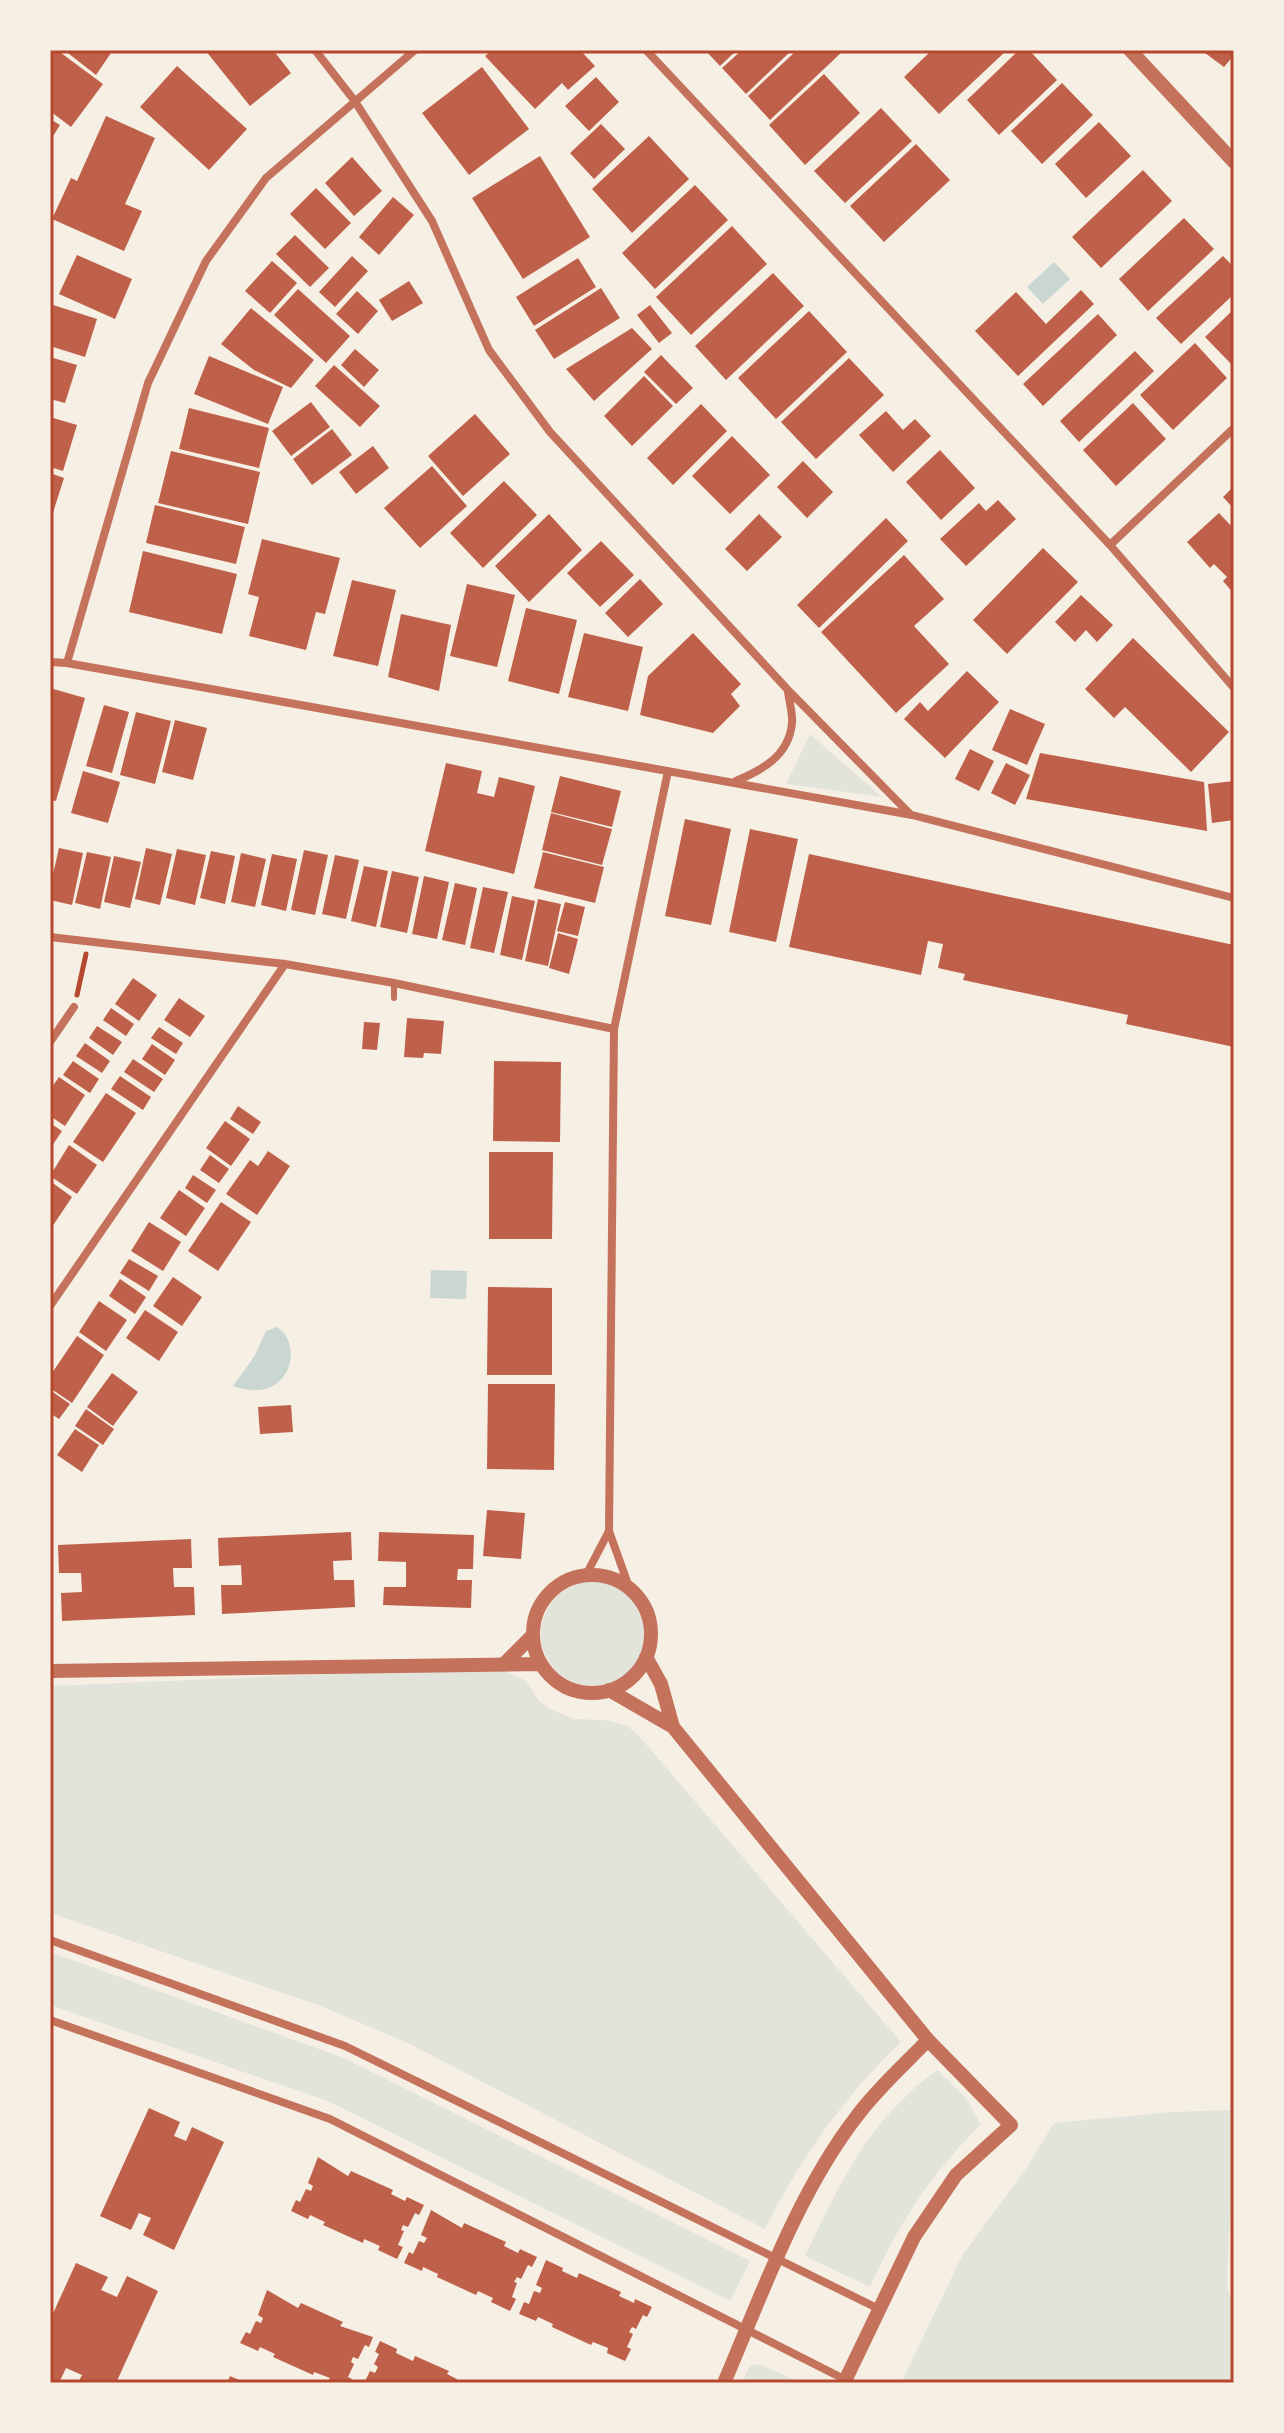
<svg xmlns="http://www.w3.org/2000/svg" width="1284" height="2433" font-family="'Varela Round',sans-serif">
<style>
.green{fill:#e2e4dc}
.water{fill:#c9d6d2}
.building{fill:#bf614a}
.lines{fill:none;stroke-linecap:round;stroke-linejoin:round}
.path{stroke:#b5482f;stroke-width:5}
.service{stroke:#c5725c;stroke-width:6}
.minor{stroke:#c5725c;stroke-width:8}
.tertiary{stroke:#c5725c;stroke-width:14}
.neatline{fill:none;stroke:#b5482f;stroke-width:3}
</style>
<rect width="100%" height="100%" fill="#f6efe4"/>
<path class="green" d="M810,734L882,797L786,784Z
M541 1634a52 52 0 1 1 104 0a52 52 0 1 1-104 0Z
M496,1667L526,1681L539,1701L552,1710L574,1719L604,1720L626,1725L639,1736L901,2042C841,2100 803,2155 765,2229L408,2043L321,2006L50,1913V1686Z
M50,1952L344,2058L750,2261L730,2301L328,2101L50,2005Z
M937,2070L965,2097L981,2124C930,2176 900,2221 870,2287L805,2256C842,2180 867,2122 937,2070Z
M1234,2110L1227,2287L1234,2309V2383H901L962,2256L1027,2167L1054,2123L1172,2112Z
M759,2364L802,2383H741L750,2366Z"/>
<path class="water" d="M1054,262L1070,279L1043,304L1027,287Z
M431,1270L467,1271L466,1299L430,1298Z
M277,1327C296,1339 295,1370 277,1383C265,1393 247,1391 233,1386L254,1357L266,1331Z"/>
<path class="building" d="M50,50H57L103,84L71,127L50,111Z
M64,50H113L96,75Z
M205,50H273L291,73L250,106Z
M492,50H580L595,66L568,90L562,83L535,109L485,56Z
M705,50H737L720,66Z
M742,50H792L746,94L722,68Z
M797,50H844L770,120L748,96Z
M932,50H1007L939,114L904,77Z
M1019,50H1029L1057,80L999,135L967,100Z
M1207,50H1234V55L1224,67L1205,53Z
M177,66L247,129L209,170L140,107Z
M482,67L529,129L469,175L422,113Z
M824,74L860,113L805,165L769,125Z
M596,77L619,102L589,131L565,106Z
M1062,83L1093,115L1042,164L1011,131Z
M881,108L912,141L845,203L814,171Z
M106,116L155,138L125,204L142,211L124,251L52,219L71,178L77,181Z
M50,119L60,125L50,141Z
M1099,122L1131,156L1086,198L1055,164Z
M601,124L625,149L594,179L570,153Z
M649,136L689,179L632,233L592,189Z
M916,144L950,180L884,242L850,206Z
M540,156L590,237L523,279L472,198Z
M352,157L382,191L354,216L325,183Z
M1143,170L1172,201L1101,268L1072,237Z
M695,185L728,220L655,289L622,253Z
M316,188L351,223L325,249L290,214Z
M393,197L414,215L379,255L359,237Z
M1184,218L1214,249L1148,311L1119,279Z
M732,226L767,264L691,335L656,297Z
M295,235L329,268L310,287L276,254Z
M77,255L132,279L115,319L59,294Z
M352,256L368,271L335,307L319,292Z
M1223,256L1234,267V294L1181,344L1156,318Z
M578,258L596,287L534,326L516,297Z
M272,261L297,283L270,313L245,291Z
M773,273L804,306L726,380L695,346Z
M409,281L423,303L392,321L379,300Z
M601,288L620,318L554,359L535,330Z
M298,289L350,336L326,363L274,315Z
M1081,290L1094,304L1018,376L975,331L1016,292L1046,324Z
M357,291L378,311L358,334L336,314Z
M50,304L97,319L85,357L50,346Z
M650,305L672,333L659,343L637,315Z
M251,308L314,360L291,388L254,370L221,344Z
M1234,309V367L1205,337Z
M809,311L847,352L776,419L738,378Z
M1098,314L1117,335L1043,406L1023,384Z
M632,328L652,349L594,401L566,369Z
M1195,343L1227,378L1173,430L1140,395Z
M355,349L379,370L364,387L341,365Z
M1135,351L1154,371L1079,442L1060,421Z
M661,355L693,388L676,404L644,372Z
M209,356L283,387L268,424L194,394Z
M50,357L77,365L65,403L50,399Z
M849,358L884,395L816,459L781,422Z
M334,365L380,406L360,427L315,386Z
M644,376L673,406L632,446L604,416Z
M311,402L330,427L291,456L272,431Z
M1133,403L1166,439L1116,486L1083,450Z
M701,404L727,431L673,485L647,458Z
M189,408L269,428L259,468L179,449Z
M886,411L903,430L915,419L931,436L893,472L859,435Z
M475,414L510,454L463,496L428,456Z
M50,417L77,425L63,471L50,467Z
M332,429L352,455L312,485L293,459Z
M732,436L770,475L730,514L692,476Z
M373,446L389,468L356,494L339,472Z
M940,450L975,488L941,520L906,482Z
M171,451L260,472L248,524L158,503Z
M803,461L833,492L807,518L777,487Z
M432,466L467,506L420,548L384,508Z
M50,473L64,478L51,519H50Z
M504,481L537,515L483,568L450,533Z
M1234,486V509L1223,497Z
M998,500L1016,519L966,566L940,539L979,503L986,511Z
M155,505L245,527L236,564L146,543Z
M1219,513L1234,529V594L1223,581L1227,577L1214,564L1210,568L1187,542Z
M549,514L582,550L529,602L495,566Z
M759,514L782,537L747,571L725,549Z
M886,518L908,541L819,628L797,605Z
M262,539L340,558L325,614L316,612L306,650L249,636L259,597L248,594Z
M601,541L634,575L600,607L567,573Z
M1043,548L1078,582L1007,654L973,620Z
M143,551L237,574L222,634L129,612Z
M904,555L944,599L914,626L949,664L896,713L821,632Z
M640,579L663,604L628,637L605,613Z
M352,580L396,590L378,666L333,656Z
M467,584L515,595L497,667L450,656Z
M1081,595L1113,625L1097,642L1086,630L1075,642L1055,622Z
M526,608L577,620L559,694L508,681Z
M401,614L451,625L439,691L388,677Z
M584,633L643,647L628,711L568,697Z
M693,633L741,684L731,694L740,706L713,733L640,715L648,676Z
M1133,638L1229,732L1191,772L1125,707L1114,718L1085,689Z
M967,671L999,702L945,758L904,719L920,702L928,711Z
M50,688L85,698L56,801L50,800Z
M104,705L129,712L112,773L86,766Z
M1010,709L1045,724L1027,765L992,750Z
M136,712L171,721L155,784L120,775Z
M175,720L207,728L193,780L162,772Z
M970,749L994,761L979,791L955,779Z
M1040,753L1204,782L1207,831L1026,799Z
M446,763L482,771L477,793L494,797L499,777L535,786L514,874L425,851Z
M1006,763L1030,775L1015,805L991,793Z
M83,771L120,782L108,823L71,813Z
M560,776L621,791L612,827L551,812Z
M1234,781V820L1212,823L1208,784Z
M551,813L612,829L602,865L542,850Z
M685,819L731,829L711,925L665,916Z
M750,829L798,839L776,942L729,932Z
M59,848L83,853L72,905L50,900V887Z
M146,848L172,854L160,905L135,899Z
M177,849L206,855L195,905L166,898Z
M304,850L328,855L315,915L291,910Z
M211,851L235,856L225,904L200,898Z
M87,852L111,857L100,909L75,903Z
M543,852L604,867L595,903L534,888Z
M241,853L266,859L255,907L231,902Z
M272,854L297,859L286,911L261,905Z
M809,854L1234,945V1047L1126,1024L1128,1015L963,980L965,974L938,968L943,944L928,941L921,975L789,947Z
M335,855L359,860L346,919L322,914Z
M114,856L141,862L130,908L104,902Z
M364,866L388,871L376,927L351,921Z
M392,871L419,877L407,933L380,927Z
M424,876L449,882L437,939L412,934Z
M455,883L477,888L465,945L442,940Z
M483,887L508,892L494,953L470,948Z
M512,896L535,901L522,960L500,955Z
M538,899L561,904L548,966L525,961Z
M565,902L585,907L578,936L557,931Z
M558,933L578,939L569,974L549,968Z
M133,978L157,995L139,1021L115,1004Z
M179,998L205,1016L190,1037L164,1020Z
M111,1008L134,1024L126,1036L103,1020Z
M407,1018L444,1021L441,1054L424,1053L423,1058L404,1057Z
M364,1022L380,1023L377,1050L362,1049Z
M97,1026L122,1042L113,1055L89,1038Z
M159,1027L183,1043L176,1054L151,1038Z
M85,1043L110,1061L102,1073L76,1056Z
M152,1044L175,1060L165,1075L142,1059Z
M133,1059L163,1079L154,1092L124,1072Z
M73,1061L99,1079L90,1093L63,1075Z
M494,1061L561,1062L560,1142L493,1141Z
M120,1076L151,1097L143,1110L111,1089Z
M59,1077L85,1095L65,1126L50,1116V1090Z
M106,1093L136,1113L103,1162L73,1142Z
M238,1106L261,1122L253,1134L230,1119Z
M225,1121L250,1139L231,1166L206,1148Z
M50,1123L62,1131L50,1149Z
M69,1145L97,1165L77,1194L50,1176Z
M268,1151L290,1166L257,1215L226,1194L250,1160L258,1166Z
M489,1152H553L552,1239H489Z
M210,1155L229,1169L219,1183L200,1170Z
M193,1175L216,1190L207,1203L185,1188Z
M50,1181L72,1197L52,1227L50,1226Z
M179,1190L205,1208L186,1236L160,1218Z
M221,1202L251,1222L218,1271L188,1251Z
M149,1222L181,1242L163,1271L131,1251Z
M129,1259L158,1276L149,1291L120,1273Z
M173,1277L202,1297L182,1326L153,1306Z
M120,1279L146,1297L135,1314L109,1296Z
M488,1287L552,1288V1375H487Z
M99,1301L127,1320L106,1351L79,1332Z
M145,1310L178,1332L159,1361L126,1338Z
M77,1336L104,1355L72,1403L50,1388V1376Z
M112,1373L138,1392L113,1426L87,1407Z
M488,1384H555L554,1470L487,1469Z
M50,1390L70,1404L59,1419L50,1413Z
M291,1405L293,1432L260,1434L258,1407Z
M86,1409L114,1429L103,1445L75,1426Z
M75,1429L99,1445L82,1472L57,1455Z
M487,1510L525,1513L521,1559L483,1556Z
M351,1532L352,1560L333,1561L334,1580H354L355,1607L222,1614L221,1585H242L241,1565L219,1566L218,1538Z
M379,1532L474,1535L473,1569H458L457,1580H472L471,1608L383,1605L384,1587H406V1562L378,1561Z
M191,1539L192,1568H173L174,1587H194L195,1615L62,1621L61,1593L82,1592L81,1573H59L58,1545Z
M149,2108L180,2122L174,2136L186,2141L192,2127L224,2142L174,2250L143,2235L151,2218L139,2213L131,2230L100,2216Z
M318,2157L348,2176L351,2171L393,2190L391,2194L405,2201L407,2197L424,2205L419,2215L415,2213L408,2227L403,2225L401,2230L404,2231L398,2245L403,2247L397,2259L378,2250L380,2246L364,2239L363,2243L323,2225L325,2222L310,2215L308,2219L291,2211L296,2200L300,2202L306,2189L311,2191L313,2186L308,2183Z
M431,2210L462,2228L464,2223L506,2242L504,2246L518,2253L520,2249L537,2257L532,2267L528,2265L521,2279L517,2277L514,2282L517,2283L512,2297L516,2299L510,2311L491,2302L493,2298L478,2291L476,2295L437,2277L438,2274L423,2267L422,2271L404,2263L409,2252L413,2254L419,2241L424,2243L427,2238L421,2235Z
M546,2260L563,2268L562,2271L577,2278L579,2273L621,2292L619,2296L634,2303L635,2299L652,2307L647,2317L643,2315L636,2329L632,2327L629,2332L633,2334L627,2347L631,2349L625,2361L607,2353L608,2348L593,2342L591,2345L552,2327L553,2324L538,2317L536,2321L519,2314L524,2302L529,2304L534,2291L540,2293L542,2288L536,2285Z
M76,2263L108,2277L101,2290L117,2297L127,2276L158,2291L116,2383H78L82,2375L66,2368L59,2383L50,2381V2320Z
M267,2290L298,2308L301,2303L343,2322L340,2326L373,2337L369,2347L365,2345L358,2359L353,2357L351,2362L354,2364L348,2377L352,2379L350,2383H327L330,2378L314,2372L313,2375L273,2357L275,2354L260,2347L258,2351L240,2343L246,2332L250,2334L256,2321L261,2323L263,2318L258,2315Z
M380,2341L397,2349L396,2353L413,2361L415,2356L449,2371L447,2374L457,2379L455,2383H364L370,2371L375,2373L378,2367L374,2364L379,2354L375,2352Z
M230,2376L246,2383H227Z"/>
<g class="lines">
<path class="path" d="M77,995L86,954"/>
<path class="service" d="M394,998V983"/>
<path class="minor" d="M315,50L354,100L432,221L489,350L550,432L788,690L910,814
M646,50L1110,545L1234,688
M1110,545L1234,428
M50,662L67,663L912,815L1234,898
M67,663L148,383L206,261L266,178L415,50
M736,781C762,770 789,756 792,723C793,714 789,701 788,691
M50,937L285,964L394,983L614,1029
M50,1042L74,1007
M50,1306L285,964
M586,1575L609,1531
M629,1587L609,1531L614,1029L668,771
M50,1940L345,2046L879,2309
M50,2020L330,2119L846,2380"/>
<path class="tertiary" d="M1130,50L1234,162
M533 1634a59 59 0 1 1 118 0a59 59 0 1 1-118 0Z
M646,1657L661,1684L673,1727L928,2040L1011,2125L956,2175L914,2237L844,2383
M505,1663L533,1635
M50,1671L541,1664
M609,1690L673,1727
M724,2383C762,2294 798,2192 857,2116C877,2089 904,2065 928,2040"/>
</g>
<rect width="1284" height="2433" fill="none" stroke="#f6efe4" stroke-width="104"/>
<rect x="52" y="52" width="1180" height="2329" class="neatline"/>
</svg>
